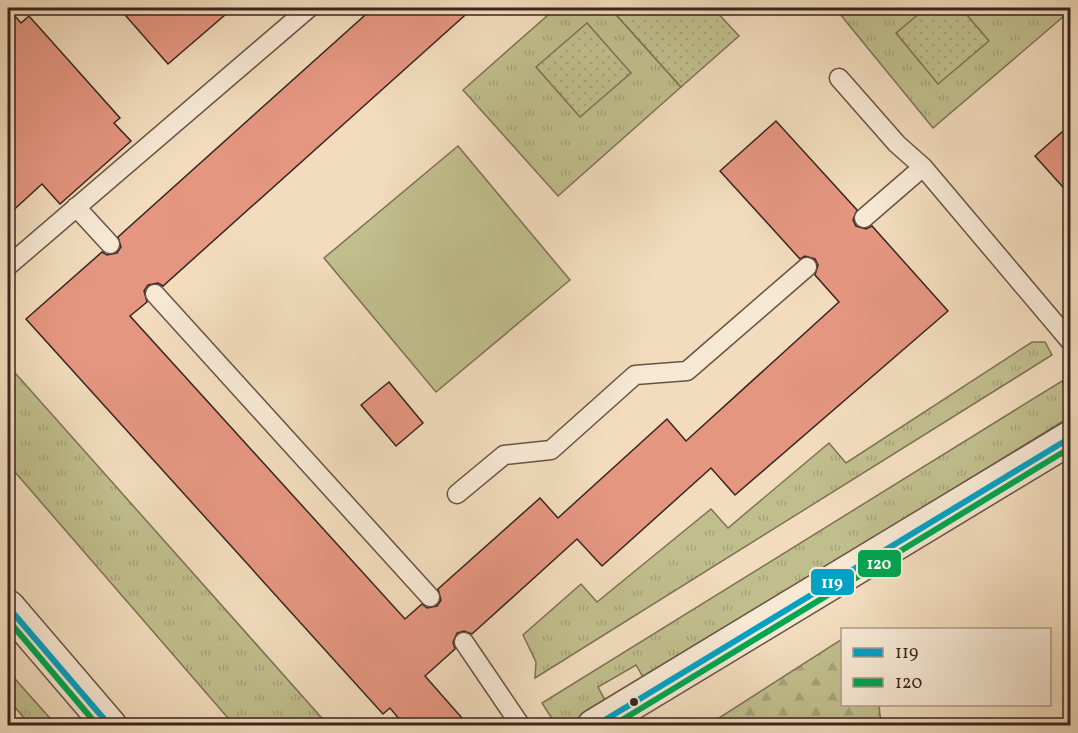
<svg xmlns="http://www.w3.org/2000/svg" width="1078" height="733" font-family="Vollkorn,serif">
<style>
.grass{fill:url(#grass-tufts);stroke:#7d7255;stroke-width:1.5}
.forest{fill:url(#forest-firs);stroke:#7d7255;stroke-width:1.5}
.park{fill:url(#park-dots);stroke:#7d7255;stroke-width:1.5}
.pitch{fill:#c1be8d;stroke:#7d7255;stroke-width:1.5}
.building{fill:#e59681;stroke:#39251d;stroke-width:1.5}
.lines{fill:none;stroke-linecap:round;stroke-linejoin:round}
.service-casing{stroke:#675345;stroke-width:21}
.tertiary-casing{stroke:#675345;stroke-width:36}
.service{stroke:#f7e8d4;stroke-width:18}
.tertiary{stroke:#f7e8d4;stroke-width:33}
.bus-1-casing{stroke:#f7e8d4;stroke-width:10}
.bus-2-casing{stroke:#f7e8d4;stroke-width:10}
.bus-1{stroke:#03a2c5;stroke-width:6}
.bus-2{stroke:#00a651;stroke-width:6}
.bus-dot{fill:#39251d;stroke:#f7e8d4;stroke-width:2}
.line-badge{stroke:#f7e8d4;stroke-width:2}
.badge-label{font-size:16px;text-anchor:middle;font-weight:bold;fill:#fff}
</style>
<defs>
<pattern id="grass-tufts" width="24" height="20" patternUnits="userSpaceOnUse" patternTransform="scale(1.5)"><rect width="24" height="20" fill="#c1be8d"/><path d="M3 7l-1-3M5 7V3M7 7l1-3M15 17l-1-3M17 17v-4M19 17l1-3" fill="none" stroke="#a7a379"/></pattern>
<pattern id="forest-firs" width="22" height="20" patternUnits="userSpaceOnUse" patternTransform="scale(1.5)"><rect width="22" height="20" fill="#c1be8d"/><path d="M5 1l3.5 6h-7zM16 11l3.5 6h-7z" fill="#a7a379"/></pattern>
<pattern id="park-dots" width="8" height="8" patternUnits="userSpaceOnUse" patternTransform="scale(1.5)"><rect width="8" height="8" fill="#c1be8d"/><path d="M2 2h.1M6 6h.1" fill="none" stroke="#a7a379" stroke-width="1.8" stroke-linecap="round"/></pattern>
</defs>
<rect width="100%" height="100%" fill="#f2dcbd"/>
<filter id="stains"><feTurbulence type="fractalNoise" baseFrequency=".00333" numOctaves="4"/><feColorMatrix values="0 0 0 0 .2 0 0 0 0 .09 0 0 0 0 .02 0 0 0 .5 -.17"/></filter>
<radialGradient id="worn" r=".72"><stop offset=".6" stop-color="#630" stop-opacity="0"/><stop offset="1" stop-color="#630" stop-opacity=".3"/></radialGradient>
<path class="grass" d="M556,8H610L681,87L558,196L463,90Z
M835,8H1070V11L933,128Z
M1032,342H1045L1052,355L535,678L536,662L523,635L581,584L597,602L711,509L728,528L829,443L846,463Z
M8,365L328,725H234L8,464Z
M1062,381L1070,394V417L644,679L636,665L598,687L606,702L566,725H556L542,703Z
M8,671L56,725H30L8,699Z"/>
<path class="forest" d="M842,639V704L879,705L881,725H708Z"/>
<path class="park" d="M610,8H713L739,36L681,87Z
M926,8H961L989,41L938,84L896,33Z
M587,23L631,73L580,117L536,67Z"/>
<path class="pitch" d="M458,146L570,280L436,392L324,258Z"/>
<path class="building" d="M8,8L21,23L29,16L120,118L114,123L131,141L60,204L42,184L8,215Z
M119,8H233L168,64Z
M373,8H473L163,286L158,283L148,285L144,291L147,302L130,316L405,619L422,604L427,608L437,606L441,600L438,589L540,498L558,518L667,419L686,441L839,302L815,275L818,265L815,259L805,256L800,259L720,171L776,121L857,210L853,220L856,226L866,229L872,226L948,311L735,495L711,468L602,566L577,539L472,634L464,631L457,633L453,642L455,649L425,676L469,726H405L390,708L383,714L26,319L102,252L107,255L117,253L121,247L118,237Z
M1071,124V196L1035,156Z
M389,382L423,423L396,446L361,405Z"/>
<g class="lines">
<g class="service-casing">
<path id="service" d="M839,78L897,144L923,167L1070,341
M76,207L110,244
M864,218L923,167
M8,266L309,8
M155,294L430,597
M457,494L504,455L551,450L635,375L687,371L807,267
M464,642L521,726"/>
</g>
<g class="tertiary-casing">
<path id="tertiary" d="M8,607L110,726
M594,726L1070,438"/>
</g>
<use href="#service" class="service"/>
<use href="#tertiary" class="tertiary"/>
<g class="bus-1-casing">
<path id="bus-1" d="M8,607L110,726
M595,726L1070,438"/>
</g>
<g class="bus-2-casing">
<path id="bus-2" d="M8,620L98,726
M612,726L1070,448"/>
</g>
<use href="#bus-1" class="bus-1"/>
<use href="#bus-2" class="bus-2"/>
</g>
<circle class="bus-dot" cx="634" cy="702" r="5"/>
<g class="line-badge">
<rect x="857" y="549" width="45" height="29" rx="6" fill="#00a651"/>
<rect x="810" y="568" width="45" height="28" rx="6" fill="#03a2c5"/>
</g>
<g class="badge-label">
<text x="879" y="569">120</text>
<text x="832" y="588">119</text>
</g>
<rect width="1078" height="733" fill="none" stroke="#f2dcbd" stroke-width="30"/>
<rect x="9" y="9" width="1060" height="715" fill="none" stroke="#39251d" stroke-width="3"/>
<rect x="15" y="15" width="1048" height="703" fill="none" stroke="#39251d" stroke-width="1.5"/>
<rect x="841" y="628" width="210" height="78" fill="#f7e8d4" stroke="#ab9a8b" stroke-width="1.5"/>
<rect x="853" y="648" width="30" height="9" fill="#03a2c5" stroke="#ab9a8b" stroke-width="1.5"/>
<text x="895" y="658" font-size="18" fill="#39251d">119</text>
<rect x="853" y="678" width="30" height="9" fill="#00a651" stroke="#ab9a8b" stroke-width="1.5"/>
<text x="895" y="688" font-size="18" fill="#39251d">120</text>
<rect width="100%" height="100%" filter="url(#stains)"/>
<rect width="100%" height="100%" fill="url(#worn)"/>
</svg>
